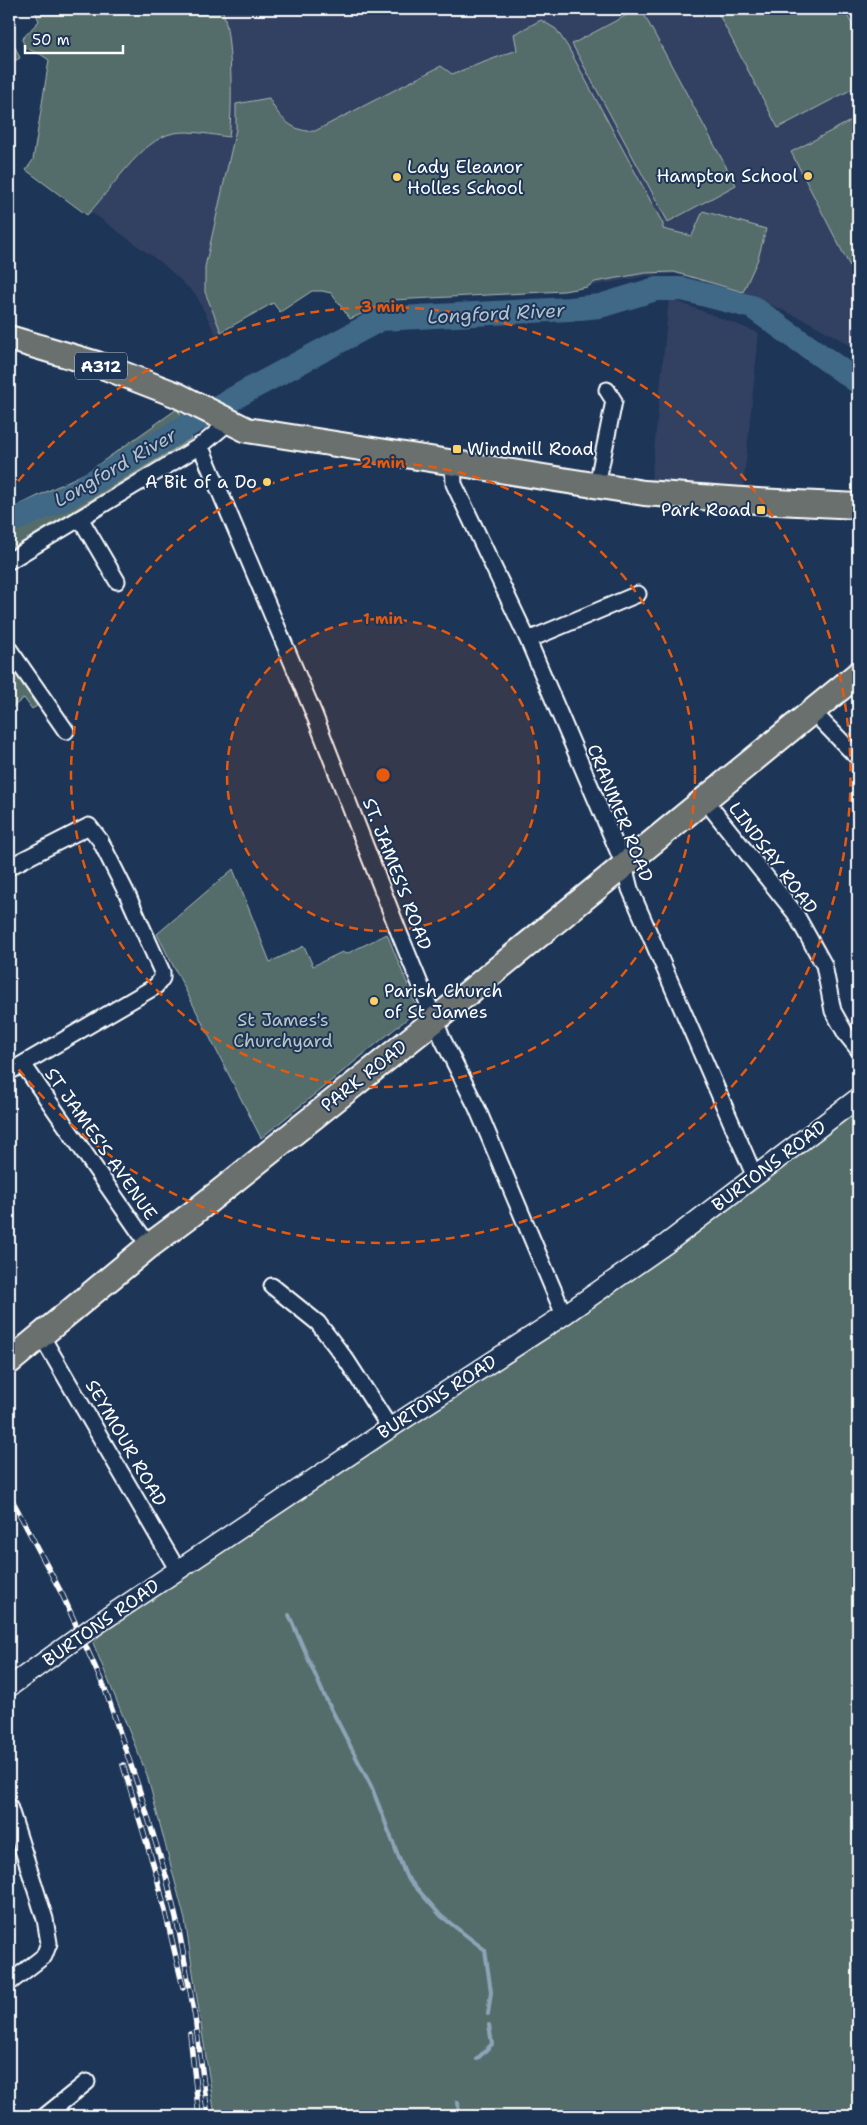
<svg xmlns="http://www.w3.org/2000/svg" width="867" height="2125" font-family="'Shantell Sans',sans-serif">
<style>
.built{fill:#304062}
.green{fill:#546d6a;stroke:#aab6b4}
.lines{fill:none;stroke-linecap:round;stroke-linejoin:round}
.stream{stroke:#8ca4b7;stroke-width:4}
.river{stroke:#406787;stroke-width:24}
.minor-casing{stroke:#fff;stroke-width:19}
.tertiary-casing{stroke:#fff;stroke-width:22}
.primary-casing{stroke:#fff;stroke-width:28}
.minor{stroke:#1d3557;stroke-width:15}
.tertiary{stroke:#1d3557;stroke-width:19}
.primary{stroke:#6a706d;stroke-width:24}
.rail-casing{stroke:#fff;stroke-width:5.5}
.rail{stroke:#1d3557;stroke-width:4;stroke-dasharray:11;stroke-linecap:butt}
.tertiary-bridge-casing{stroke:#fff;stroke-width:22;stroke-linecap:butt}
.tertiary-bridge{stroke:#1d3557;stroke-width:19}
.ring{fill:none;stroke:#e8590c;stroke-width:2.5;stroke-dasharray:9 6}
.poi-dot{fill:#ffd166;stroke:#1d3557;stroke-width:2}
.labels{text-anchor:middle;stroke-width:4;stroke-linejoin:round;paint-order:stroke}
.shield{fill:#1d3557;stroke:#bbc2cd;stroke-width:1}
.shield-label{font-size:16px;font-weight:bold;fill:#fff}
.poi-label{font-size:18px;fill:#fff;stroke:#1d3557;text-anchor:start}
.street-label{font-size:18px;fill:#fff;stroke:#1d3557}
.park-label{font-size:18px;fill:#bbc5c3;stroke:#1d3557}
.water-label{font-size:19px;font-style:italic;fill:#b3c2cf;stroke:#1d3557}
.centre{fill:#e8590c;stroke:#1d3557;stroke-width:2.5}
.ring-label{font-size:15px;text-anchor:middle;font-weight:bold;fill:#e8590c;stroke:#1d3557;stroke-width:4;stroke-linejoin:round;paint-order:stroke}
</style>
<rect width="100%" height="100%" fill="#1d3557"/>
<filter id="ink" filterUnits="userSpaceOnUse"><feTurbulence type="fractalNoise" baseFrequency=".02" numOctaves="2"/><feDisplacementMap in="SourceGraphic" scale="10" xChannelSelector="R" yChannelSelector="G"/><feConvolveMatrix kernelMatrix="1 2 1 2 8 2 1 2 1" color-interpolation-filters="sRGB"/></filter>
<g filter="url(#ink)">
<path class="built" d="M34,9H858V352L848,344L809,322L762,301L688,277L674,274L646,276L564,291L393,300L350,319L331,293L317,291H312L280,312L273,303L216,335L196,295L164,265L91,212L87,215L26,170L33,160L51,51Z
M669,298L759,333L743,490L651,481Z"/>
<path class="green" d="M34,9H222C232,32 233,110 229,137C212,135 191,130 174,133C141,139 110,192 87,215L26,170L33,160L49,60L40,54L25,48L22,39L39,21Z
M638,9H641L736,185L668,222L572,44Z
M716,9H844L858,36V86L778,128Z
M541,20L556,29L568,47L663,224V229L692,236L703,211L766,229L758,259L743,292L674,272L645,273L595,282L587,287L564,291L393,300L350,319L331,293L322,291H312L280,312L273,303L221,332L205,292V267L236,129V104L269,98C278,117 293,133 315,131L441,66L452,74L517,50L514,34Z
M9,38H11L20,58L9,64Z
M858,117V282L791,152Z
M177,409L186,422L103,473L61,496L9,520V510L89,471Z
M188,431L191,439L9,550V532L67,503Z
M9,664L37,706L32,709L24,698L9,710Z
M233,869L270,962L304,946L313,966L342,952L346,954L387,934L418,1010L261,1138L157,934Z
M858,1107V2116H215L185,1920L147,1775L93,1643L107,1627Z"/>
<g class="lines">
<path class="stream" d="M289,1615L324,1695L372,1788L406,1876L441,1916L485,1950L491,1992L488,2014
M477,2059L492,2044L489,2025
M458,2102L459,2116"/>
<path class="river" d="M9,522L63,499L241,394L381,319L570,309L600,306L656,289H682L752,307L858,382"/>
<g class="minor-casing">
<path id="minor" d="M200,445L314,714L400,935L443,1040L477,1108L564,1315
M453,463L454,484L528,640L624,865L630,889L755,1177
M597,485L614,401L607,390
M80,518L117,581
M9,561L203,444L229,422
M528,640L638,594
M9,649L66,731
M813,712L858,758
M704,799L795,913L824,965L833,1011L846,1034L858,1049
M9,867L89,826L100,840L128,896L162,972V978L156,986L9,1072
M23,1064L149,1246
M272,1286L318,1323L347,1361L390,1428
M41,1335L177,1569
M9,1806L45,1919L49,1943L44,1956L9,1983
M45,2116L87,2082"/>
</g>
<g class="tertiary-casing">
<path id="tertiary" d="M90,1629L390,1428L564,1315L666,1244L858,1098
M9,1687L55,1654"/>
</g>
<g class="primary-casing">
<path id="primary" d="M9,338L97,364L177,395L247,430L644,493L757,501L858,506
M9,1362L149,1246L192,1214L435,1020L858,674"/>
</g>
<use href="#minor" class="minor"/>
<use href="#tertiary" class="tertiary"/>
<use href="#primary" class="primary"/>
<g class="rail-casing">
<path id="rail" d="M9,1494L63,1596L105,1689L140,1792L166,1876L179,1931L195,2017L208,2116
M123,1765L157,1877L183,1987
M190,2034L199,2116"/>
</g>
<use href="#rail" class="rail"/>
<g class="tertiary-bridge-casing">
<path id="tertiary-bridge" d="M55,1654L90,1629"/>
</g>
<use href="#tertiary-bridge" class="tertiary-bridge"/>
</g>
</g>
<circle cx="383" cy="775" r="156" fill="#e8590c" fill-opacity=".12"/>
<g class="ring">
<circle cx="383" cy="775" r="156"/>
<circle cx="383" cy="775" r="312"/>
<path d="M9 493A468 468 0 1 1 9 1057"/>
</g>
<g class="poi-dot">
<circle cx="808" cy="176" r="5"/>
<circle cx="397" cy="177" r="5"/>
<rect x="452" y="444" width="10" height="10" rx="2.5"/>
<circle cx="267" cy="482" r="5"/>
<rect x="756" y="505" width="10" height="10" rx="2.5"/>
<circle cx="374" cy="1001" r="5"/>
</g>
<g class="labels">
<rect class="shield" x="75" y="352.5" width="52" height="27" rx="4"/>
<g class="shield-label">
<text x="101" y="372">A312</text>
</g>
<g class="poi-label">
<text x="407" y="173">Lady Eleanor<tspan x="407" dy="21">Holles School</tspan></text>
<text x="798" y="182" text-anchor="end">Hampton School</text>
<text x="467" y="455">Windmill Road</text>
<text x="257" y="488" text-anchor="end">A Bit of a Do</text>
<text x="751" y="516" text-anchor="end">Park Road</text>
<text x="384" y="997">Parish Church<tspan x="384" dy="21">of St James</tspan></text>
</g>
<g class="street-label">
<text transform="translate(620 813) rotate(68)" y="6">CRANMER ROAD</text>
<text transform="translate(773 858) rotate(53)" y="6">LINDSAY ROAD</text>
<text transform="translate(397 874) rotate(69)" y="6">ST. JAMES'S ROAD</text>
<text transform="translate(364 1076) rotate(-38)" y="6">PARK ROAD</text>
<text transform="translate(101 1144) rotate(55)" y="6">ST JAMES'S AVENUE</text>
<text transform="translate(769 1166) rotate(-37)" y="6">BURTONS ROAD</text>
<text transform="translate(437 1397) rotate(-33)" y="6">BURTONS ROAD</text>
<text transform="translate(126 1443) rotate(60)" y="6">SEYMOUR ROAD</text>
<text transform="translate(101 1623) rotate(-35)" y="6">BURTONS ROAD</text>
</g>
<g class="park-label">
<text x="283" y="1026">St James's<tspan x="283" dy="21">Churchyard</tspan></text>
</g>
<g class="water-label">
<text transform="translate(496 313) rotate(-3)" y="7">Longford River</text>
<text transform="translate(115 467) rotate(-30)" y="7">Longford River</text>
</g>
</g>
<circle cx="383" cy="775" r="8" class="centre"/>
<g class="ring-label">
<text x="383" y="312">3 min</text>
<text x="383" y="468">2 min</text>
<text x="383" y="624">1 min</text>
</g>
<rect width="867" height="2125" fill="none" stroke="#1d3557" stroke-width="30"/>
<rect x="15" y="15" width="837" height="2095" fill="none" stroke="#fff" stroke-width="2" filter="url(#ink)"/>
<path d="M25 45v8h98v-8" fill="none" stroke="#ffffff" stroke-width="2.5"/>
<text x="32" y="45" font-size="15" fill="#ffffff" stroke="#1d3557" stroke-width="4" paint-order="stroke">50 m</text>
</svg>
